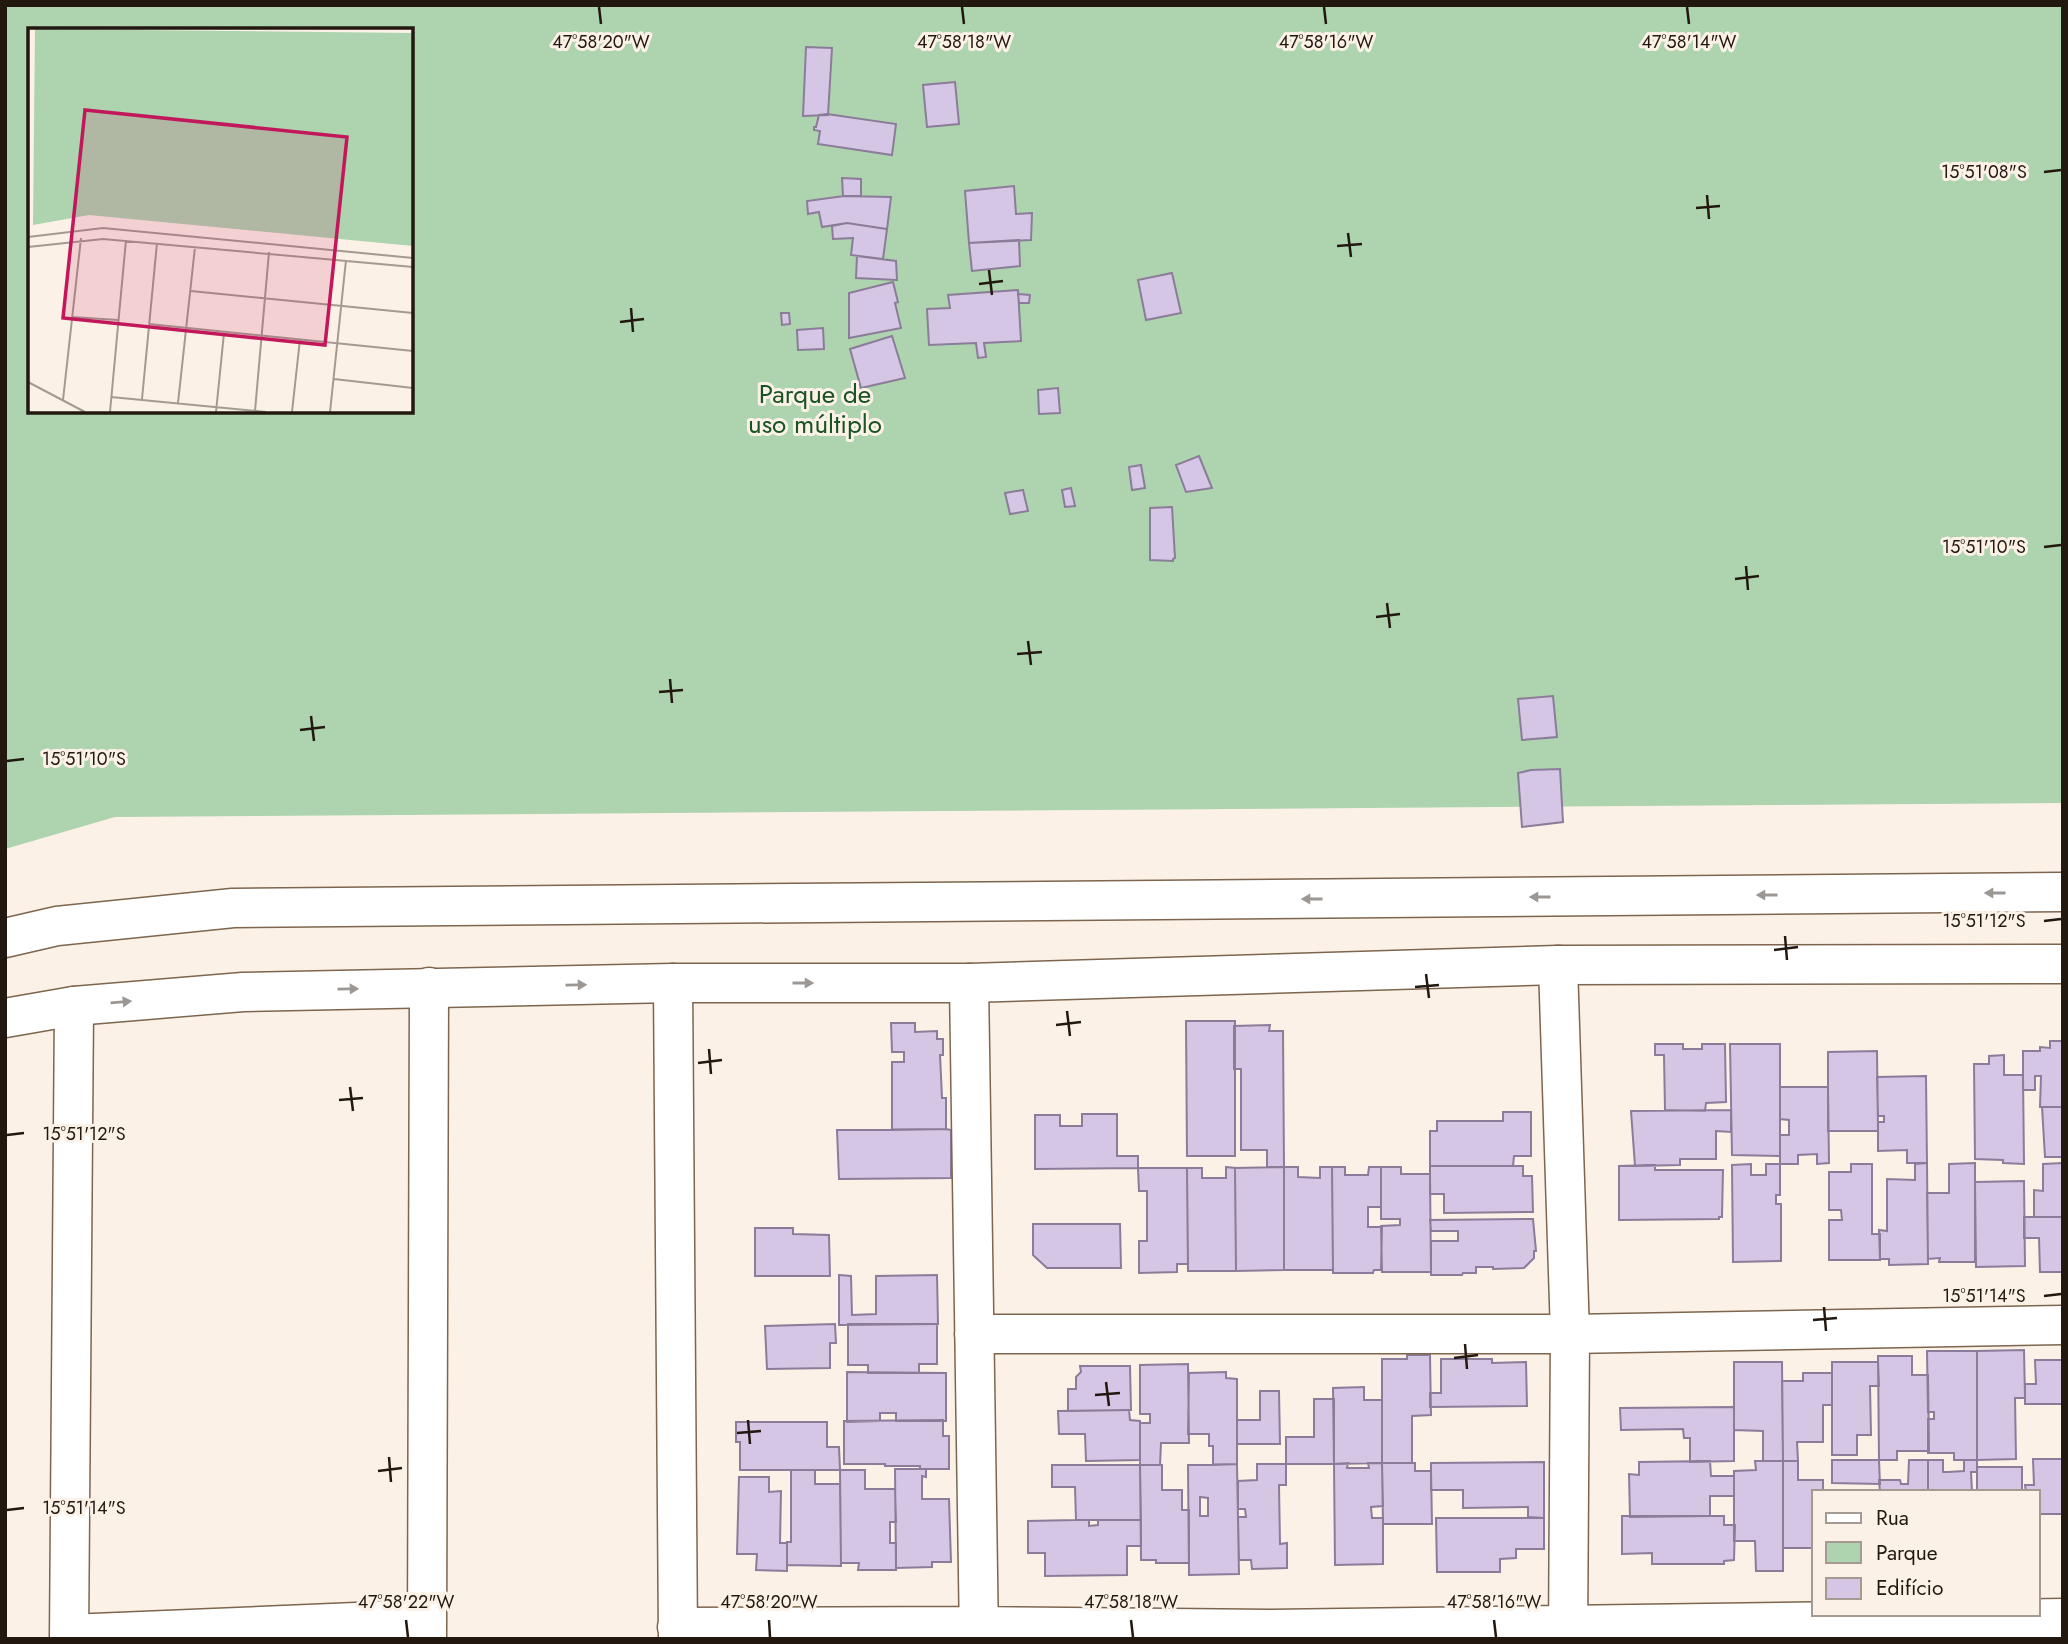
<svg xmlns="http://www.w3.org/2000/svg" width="2068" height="1644" font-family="Jost,sans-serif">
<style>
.green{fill:#add3af;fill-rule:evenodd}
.building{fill:#d6c6e5;stroke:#8b7c99;stroke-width:2;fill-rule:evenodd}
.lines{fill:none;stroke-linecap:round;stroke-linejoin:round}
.street-casing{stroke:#7d654e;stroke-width:41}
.secondary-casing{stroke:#7d654e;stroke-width:41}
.street{stroke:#fff;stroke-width:38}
.secondary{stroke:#fff;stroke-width:38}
.oneway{fill:#9c9793}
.ticks{fill:none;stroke:#22180f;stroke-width:2.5}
.labels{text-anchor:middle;stroke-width:6;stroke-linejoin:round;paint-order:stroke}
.park-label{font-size:26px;fill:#195323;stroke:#fcf1e7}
.inset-road{fill:none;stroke:#a59a91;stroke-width:2}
.view{fill:#c2185b;fill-opacity:0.15;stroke:#c2185b;stroke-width:3.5}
.inset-edge{fill:none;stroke:#22180f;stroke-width:3.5}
.ticks-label{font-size:18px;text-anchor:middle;fill:#22180f;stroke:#fcf1e7;stroke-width:6;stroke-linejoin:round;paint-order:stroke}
</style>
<rect width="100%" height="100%" fill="#fcf1e7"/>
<path class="green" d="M5,5H2063V803L115,817L5,849ZM30,30H411V411H30Z"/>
<path class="building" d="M806,47L832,48L828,115L803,116Z
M955,82L959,124L927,127L923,85Z
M827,114L896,124L892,155L818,144L820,131L814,130V127H816L819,115Z
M842,178L861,179V196H843Z
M1014,186L1016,214L1032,213L1031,240L969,243L965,191Z
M844,196L891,197L887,229L847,223L822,227L819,212L808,214L807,201Z
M847,223L887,229L883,259L851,255L853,238L833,239L832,226Z
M1019,240L1020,266L972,271L969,243Z
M857,256L896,261L897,280L856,278Z
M1172,273L1181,313L1146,320L1138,280Z
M893,282L898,302L895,303L901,328L849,338V293Z
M1018,290L1021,341L984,343L986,357L978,358L976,343L929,345L927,309L950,308L948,295Z
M1018,294L1030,295L1029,303H1019Z
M781,313H789L790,324L782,325Z
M823,328L824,349L798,350L797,330Z
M892,336L905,378L861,388L850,349Z
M1058,388L1060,413L1039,414L1038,390Z
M1199,456L1212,488L1186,492L1176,465Z
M1141,465L1145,488L1132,490L1129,467Z
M1071,488L1075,506L1065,507L1062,490Z
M1023,490L1028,511L1010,514L1005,493Z
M1172,507L1175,558L1173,559V561L1150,560V508Z
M1553,696L1557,737L1522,740L1518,699Z
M1560,769L1563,822L1522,827L1518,773L1531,770Z
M1186,1021H1235V1156H1187Z
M891,1023H915V1032L937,1031V1039H943V1055H940L942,1098H946V1129L892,1130V1062H904V1052H892Z
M1270,1025L1269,1031H1283L1284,1167H1267V1150H1241V1069H1234V1026Z
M2050,1041H2063V1107H2040L2041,1076H2035V1090H2023V1051H2040V1047L2050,1048Z
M1655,1044H1683V1049H1702V1044H1725L1726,1102L1706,1103L1705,1111L1665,1110L1664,1055H1655Z
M1730,1044H1780V1156L1732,1155Z
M1877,1051L1878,1131H1828V1052Z
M2004,1055V1075H2023L2024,1164L2003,1163V1160L1975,1159L1974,1064H1989V1056Z
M1926,1076L1927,1163H1907V1150L1878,1151V1122H1884V1116H1878L1877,1077Z
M1780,1087H1828L1829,1163L1817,1164V1154L1798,1155V1164H1780V1135H1789V1120L1780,1119Z
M2042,1107H2063V1157H2045Z
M1731,1110V1132L1716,1131V1159H1680V1165L1635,1166L1631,1111Z
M1503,1112H1531V1156H1514L1513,1166H1430V1131H1437V1121H1503Z
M1082,1114H1117V1156H1138V1168L1035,1169V1115H1060V1126H1082Z
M946,1129L951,1130V1178L839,1179L837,1130Z
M1927,1163L1928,1264L1889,1265V1259H1880L1879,1230L1887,1231V1179L1915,1180V1164Z
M1975,1163V1262H1939L1940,1258L1928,1259L1927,1193H1949V1164Z
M2063,1163V1217H2034V1190L2043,1191V1164Z
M1751,1164V1175H1766V1164H1780V1195H1776V1204H1781V1261L1733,1262L1732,1165Z
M1851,1164H1872V1234H1880V1260H1829V1220H1842L1841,1210H1829V1172H1851Z
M1655,1165V1170H1723L1722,1217H1719V1219L1619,1220V1166Z
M1430,1166H1523V1176H1532L1533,1212L1444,1213V1194H1430Z
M1226,1167L1235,1168L1236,1271H1188L1187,1168H1202V1178H1226Z
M1284,1167V1270L1236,1271L1235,1168Z
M1284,1167H1298V1177L1320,1178V1167H1332L1333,1270H1284Z
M1332,1167H1345V1175H1368L1369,1167H1381V1207H1368V1227H1382L1381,1270H1374L1373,1273H1333Z
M1381,1167H1401V1174H1430L1431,1272H1382L1381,1226L1400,1225V1219H1381Z
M1138,1168H1187L1188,1264H1177V1272L1139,1273V1241H1147V1191H1139Z
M2024,1181L2025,1266L1976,1267L1975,1182Z
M2024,1217H2063V1272H2040L2039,1238H2024Z
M1533,1219L1536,1251H1534V1258L1524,1268L1493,1269V1267H1476V1273H1463L1462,1275H1431V1241H1458V1231H1431L1430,1220Z
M1033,1224H1120L1121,1268H1047L1033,1255Z
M755,1228H793V1234L829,1235L830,1276H755Z
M839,1275L851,1276L852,1315L876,1314V1276L937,1275L938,1324L839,1325Z
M835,1324L836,1343H830V1368L767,1369L765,1326Z
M848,1324H937V1364H919V1373H868V1365H848Z
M2024,1350L2025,1398H2015L2016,1459L1977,1460V1351Z
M1927,1351H1977V1460H1954V1453H1928V1419H1934V1412H1928Z
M1407,1355H1430L1431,1415L1412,1416V1463H1382V1359H1407Z
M1878,1356H1912V1375H1928L1929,1451H1897V1460H1879Z
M1441,1359H1492V1363L1526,1362L1527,1406L1430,1407V1393H1441Z
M2035,1360H2063V1404H2025V1384H2036Z
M1734,1362H1782L1783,1461H1763V1431L1734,1430Z
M1832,1362H1878L1879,1386H1870L1871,1435H1857V1455H1832Z
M1188,1364L1189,1443H1161L1160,1465H1140V1423H1150V1414H1140V1365Z
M1080,1366H1130L1131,1410L1068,1411V1389H1076V1377L1081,1372Z
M847,1372L946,1373V1421H896V1413H880V1421L847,1422Z
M1226,1372V1378L1237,1379V1464L1213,1465V1446H1209V1434H1188L1189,1373Z
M1803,1373H1832V1405H1823V1442H1797L1798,1461H1783L1782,1381H1803Z
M1364,1387V1400H1382V1463L1334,1464L1333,1388Z
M1260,1391H1279L1280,1444H1237V1420H1260Z
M1314,1399H1334V1464H1286V1437H1314Z
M1734,1407V1461L1690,1462V1438H1684L1683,1429L1621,1430L1620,1408Z
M1129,1410L1130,1420L1140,1421V1460L1086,1461L1085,1434H1059L1058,1411Z
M943,1420V1436H949V1469H920V1466H885V1464H844V1421Z
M736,1422H827V1447H839L840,1470H740V1442H736Z
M2033,1459H2063V1514H2038V1492H2026L2025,1485H2034Z
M1832,1460H1879L1880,1484L1832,1483Z
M1909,1460H1928V1492H1880L1879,1480H1900L1901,1484H1908Z
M1928,1460H1943V1472H1948L1964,1471V1460H1977V1472H1971L1972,1492H1928Z
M1710,1461L1711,1476H1734V1496H1710V1516L1630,1517L1629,1474L1639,1475V1462Z
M1755,1461H1783V1571H1756L1755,1541H1734V1471L1756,1470Z
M1783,1461H1798V1480H1823V1492H1814V1548H1783Z
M1544,1462V1518L1528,1517V1507L1463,1508V1490H1431V1463Z
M1348,1463L1347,1468H1369L1368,1463H1382L1383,1506L1371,1507L1372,1518H1383V1564L1335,1565L1334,1464Z
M1382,1463H1415V1471H1431L1432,1524H1383Z
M1237,1464L1239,1574L1189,1575L1188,1465ZM1200,1497L1208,1498V1516H1200Z
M1257,1464H1286V1485H1279L1280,1544L1287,1543V1568L1252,1569L1251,1560H1239L1238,1517H1246L1245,1509H1238V1481L1257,1480Z
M1052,1465H1140L1141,1520H1076L1075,1487H1052Z
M1140,1465H1162V1490H1182V1510H1189V1563H1156V1560H1141Z
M1977,1467H2022V1492H1977Z
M895,1469H926V1477L922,1476V1499H949L951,1562H932V1567L896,1568Z
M791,1470H815V1484H840L841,1566L787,1565V1542H791Z
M840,1470H865V1489H895L896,1522H890V1543H896V1570H858L859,1563H841Z
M739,1477H769V1492L781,1491L780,1543H787V1571L756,1570L757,1554H737Z
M1622,1516H1724V1525H1735L1734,1560L1724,1561V1564H1652V1553L1622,1554Z
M1436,1518H1544V1549H1516V1558L1500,1559V1572H1437Z
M1076,1520H1089V1526L1098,1525V1520H1141V1546H1127V1575L1045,1576V1553H1028V1521Z"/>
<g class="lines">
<g class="street-casing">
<path id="street" d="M1558,965L1570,1334L1568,1639
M673,983L678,1639
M969,983L979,1639
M974,1334H1570L2063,1325
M677,1627L979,1626L1271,1629L2063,1618
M69,1634L427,1619
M69,1639L74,1006
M427,1639L429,987"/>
</g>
<g class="secondary-casing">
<path id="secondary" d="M5,938L57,926L233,908L2063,892
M5,1018L74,1006L243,992L673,983H969L1558,965L2063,964"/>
</g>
<use href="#street" class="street"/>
<use href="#secondary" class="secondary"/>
</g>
<defs><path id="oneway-solid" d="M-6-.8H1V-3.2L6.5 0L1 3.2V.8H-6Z" transform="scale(1.75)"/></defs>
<g class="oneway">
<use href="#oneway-solid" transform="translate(1995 893) rotate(180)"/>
<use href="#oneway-solid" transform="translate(1767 895) rotate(180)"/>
<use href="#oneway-solid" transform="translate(1540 897) rotate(180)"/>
<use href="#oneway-solid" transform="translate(1312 899) rotate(180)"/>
<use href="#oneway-solid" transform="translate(803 983)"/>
<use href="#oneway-solid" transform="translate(576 985) rotate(-1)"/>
<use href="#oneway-solid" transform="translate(348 989) rotate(-1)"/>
<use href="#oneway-solid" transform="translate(121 1002) rotate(-5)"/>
</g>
<path class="ticks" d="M599,7L601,24M962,7L964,24M1324,7L1326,24M1687,7L1689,24M2044,172L2061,170M1707,195L1709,219M1696,208L1720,206M1348,233L1351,257M1337,246L1362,244M989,270L992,295M979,284L1003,281M631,308L633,332M620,322L644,319M2044,547L2061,545M1746,566L1748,590M1735,579L1759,576M1387,603L1390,628M1376,617L1400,614M1028,641L1031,665M1017,654L1042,652M670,679L672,703M659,692L683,690M311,716L314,741M300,730L325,727M7,761L24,759M2044,921L2061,919M1785,936L1787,960M1774,950L1798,947M1426,974L1429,998M1415,987L1439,985M1067,1011L1070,1036M1056,1025L1081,1022M709,1049L711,1074M698,1063L722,1060M350,1087L353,1111M339,1100L363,1098M7,1135L24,1133M2044,1296L2061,1294M1824,1307L1826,1331M1813,1320L1837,1318M1465,1344L1467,1369M1454,1358L1478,1355M1106,1382L1109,1406M1095,1395L1120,1393M748,1420L750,1444M737,1433L761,1431M389,1457L391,1482M378,1471L402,1468M7,1510L24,1508M406,1620L408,1637M769,1620L770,1637M1131,1620L1133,1637M1494,1620L1496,1637"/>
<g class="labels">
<g class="park-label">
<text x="815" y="403">Parque de<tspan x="815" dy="30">uso múltiplo</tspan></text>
</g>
</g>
<g transform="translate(28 28)">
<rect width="385" height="385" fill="#fcf1e7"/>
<path d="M7,1L385,5V218L61,187L5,197Z" fill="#add3af"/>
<path class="inset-road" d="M0,209L75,200L385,230M0,219L75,211L385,239M163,263L385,285M44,289L90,292M121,296L385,323M306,351L385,360M0,354L57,384M83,369L238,384M114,371L129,215M35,372L53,210M150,375L167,219M227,383L241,224M82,384L98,212M188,384L196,305M264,384L272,311M302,384L318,232"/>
<path class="view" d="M57,82L319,109L297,317L35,290Z"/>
<rect width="385" height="385" class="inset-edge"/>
</g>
<g class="ticks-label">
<text x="601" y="48">47°58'20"W</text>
<text x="964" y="48">47°58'18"W</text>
<text x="1326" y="48">47°58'16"W</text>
<text x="1689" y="48">47°58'14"W</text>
<text x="1984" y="178">15°51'08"S</text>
<text x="1984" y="553">15°51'10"S</text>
<text x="84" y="765">15°51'10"S</text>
<text x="1984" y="927">15°51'12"S</text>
<text x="84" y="1140">15°51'12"S</text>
<text x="1984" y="1302">15°51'14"S</text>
<text x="84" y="1514">15°51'14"S</text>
<text x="406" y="1608">47°58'22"W</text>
<text x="769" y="1608">47°58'20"W</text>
<text x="1131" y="1608">47°58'18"W</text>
<text x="1494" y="1608">47°58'16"W</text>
</g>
<rect width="2068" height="1644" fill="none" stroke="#22180f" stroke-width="14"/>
<rect x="1812" y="1490" width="228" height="126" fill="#fcf1e7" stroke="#a59a91" stroke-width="2"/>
<rect x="1826" y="1513" width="35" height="10" fill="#ffffff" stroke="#a59a91" stroke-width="2"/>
<text x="1876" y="1525" font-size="21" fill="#22180f">Rua</text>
<rect x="1826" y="1542" width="35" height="21" fill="#add3af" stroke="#a59a91" stroke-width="2"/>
<text x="1876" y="1560" font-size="21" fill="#22180f">Parque</text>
<rect x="1826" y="1578" width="35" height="21" fill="#d6c6e5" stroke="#a59a91" stroke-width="2"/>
<text x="1876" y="1595" font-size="21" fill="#22180f">Edifício</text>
</svg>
